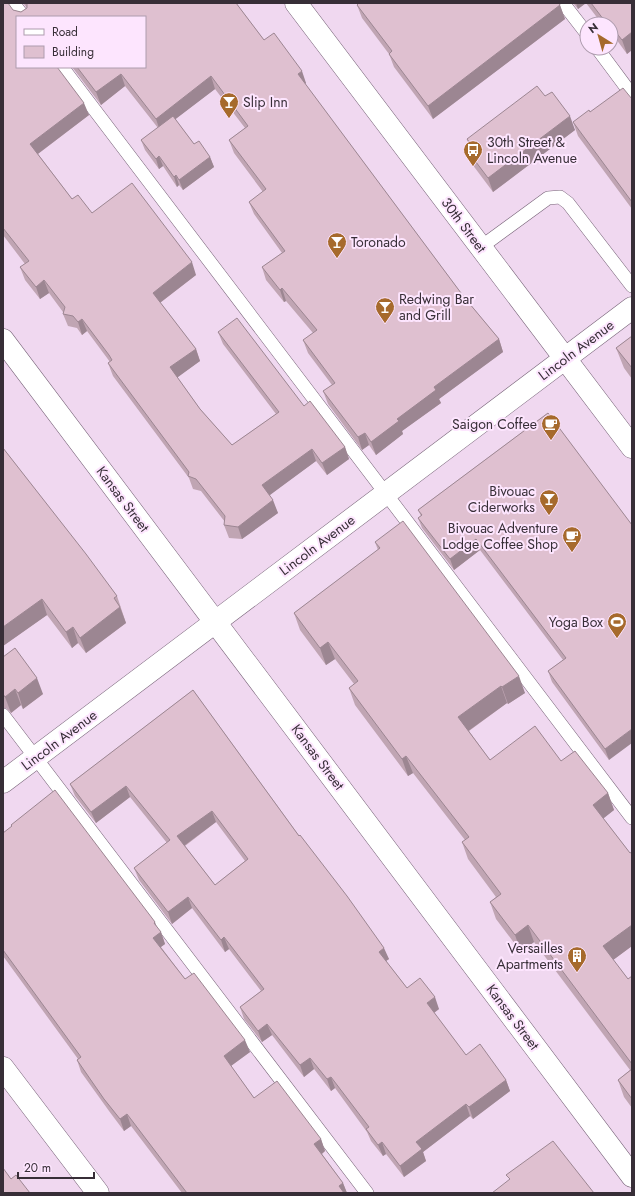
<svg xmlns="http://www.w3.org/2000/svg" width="635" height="1196" font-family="Jost,sans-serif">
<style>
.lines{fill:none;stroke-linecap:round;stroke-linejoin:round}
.lane-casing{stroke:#776378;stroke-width:14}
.street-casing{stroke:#776378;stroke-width:23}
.secondary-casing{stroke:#776378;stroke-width:23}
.lane{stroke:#fff;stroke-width:13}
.street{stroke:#fff;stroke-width:22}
.secondary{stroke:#fff;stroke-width:22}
.wall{fill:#c0a5b3;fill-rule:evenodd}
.shaded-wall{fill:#9c8692}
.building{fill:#dfc0d0;stroke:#9c8692;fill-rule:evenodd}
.labels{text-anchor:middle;stroke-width:4;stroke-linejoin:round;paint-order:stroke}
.poi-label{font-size:14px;fill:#372e37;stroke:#fde5fe;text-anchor:end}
.street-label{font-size:14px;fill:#372e37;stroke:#fde5fe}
</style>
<rect width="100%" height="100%" fill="#f0d8f0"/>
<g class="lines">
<g class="lane-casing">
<path id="lane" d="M13,3L24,17
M563,3L587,34
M597,48L632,95
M62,67L632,818
M481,247L548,198L560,197L568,203L632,286
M3,715L367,1193"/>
</g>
<g class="street-casing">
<path id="street" d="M3,340L632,1176"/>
</g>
<g class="secondary-casing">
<path id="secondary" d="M296,3L632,447
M3,782L632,308
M3,1068L98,1193"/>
</g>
<use href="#lane" class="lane"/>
<use href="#street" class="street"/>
<use href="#secondary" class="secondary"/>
</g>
<path class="wall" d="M3,3L13,10L21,12L27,8L23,3H236L264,40L306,83L305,84L464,297L499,339L503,352L439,399L441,403L402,431L403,434L376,455L369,445L362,450L328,404L323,391L332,385L308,353L303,340L313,333L286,301L284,302L266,280L262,267L282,253L254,214L249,202L263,192L234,153L229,140L245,128L215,89L175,119L194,144L210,157L214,167L183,190L179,185L177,187L163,166L159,169L145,150L141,140L158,128L125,86L101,105L72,67H145L17,17L89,115L38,154L72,199L92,213L196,275L160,303L196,349L200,361L177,377L200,409L232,445L276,414L223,344L218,332L304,406L345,447L349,459L327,475L316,461L269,495L278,513L242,539L229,538L224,525L225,522L201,491L193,489L189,478L113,376L108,363L110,362L87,331L82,335L77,328L68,326L63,314V312L49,293L40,299L25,280L20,267L25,264L3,235Z
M357,3H559L565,19L433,119L394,67L389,54L362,18L357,5L358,4Z
M573,3H586L578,9Z
M586,3H632V50L627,54L616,39L614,40L611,36V24H602Z
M545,96L575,130L493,192L472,164L467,150L470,148L467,139Z
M632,99V209L578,136L573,122L590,112Z
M632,336V379L624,368L616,348Z
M548,413L609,760L552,682L548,671L563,660L480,550L454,570L422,528L418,518L421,516L418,510Z
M3,448L117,596L126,623L86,653L78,643L72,648L47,615L3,646Z
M375,542L525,693L508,704L507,703L469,731L490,760L561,761L608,793L614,810L603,818L630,853L632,852V946L613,960L628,979L632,976V1108L624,1097L618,1080L630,1070L534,942L521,952L496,919L490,902L496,897L468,859L462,842L465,840L413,773L408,776L355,705L349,688L354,684L335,659L326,665L300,630L294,613L378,550Z
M3,657L43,694L23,709L21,705L11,713L6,708H3Z
M193,690L389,959L386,961L407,988L439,1009L434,1013L466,1055L506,1080L510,1091L473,1119L470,1116L423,1152L426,1161L404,1177L386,1154L383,1156L371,1141L367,1132L335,1088L331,1091L314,1069L304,1077L272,1035L262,1042L244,1019L240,1007L261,991L229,949L225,952L192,908L172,924L139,880L134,868L167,843L130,797L96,823L75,796L70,784ZM216,822L245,861L215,885L185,846Z
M11,825L157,928L161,932L165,944L161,947L185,979L250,1052L231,1066L254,1098L321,1139L325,1151L322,1154L343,1183L347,1193H182L131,1126L124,1131L109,1111L81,1072L77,1060L78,1059L3,956V833L12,827Z"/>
<path class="shaded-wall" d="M576,3H586L578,9Z
M560,5L565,19L433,119L428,106Z
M611,27L616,39L614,40L611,32Z
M632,32V50L627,54L622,40Z
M302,71L306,83L302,87L298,74Z
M121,74L125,86L101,105L96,92Z
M211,76L215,89L160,131L156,119Z
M84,103L89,115L35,156L30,144Z
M570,116L575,130L493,192L488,178Z
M159,156L163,166L159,169L156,159Z
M210,157L214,167L183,190L179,180Z
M176,175L179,185L177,187L174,177Z
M192,262L196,275L157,305L153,293Z
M44,280L49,293L40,299L36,287Z
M282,288L286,301L284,302L280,290Z
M82,319L87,331L82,335L78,322Z
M499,339L503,352L439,399L441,403L402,431L403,434L376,455L371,442L397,419L434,387Z
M196,349L200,361L174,380L170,367Z
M365,433L369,445L362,450L358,437Z
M345,447L349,459L327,475L322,463Z
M312,449L316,461L266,498L262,485Z
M273,500L278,513L242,539L238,527Z
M476,539L480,550L454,570L450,559Z
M42,599L47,615L3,646V627Z
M120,607L126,623L86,653L80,638Z
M73,627L78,643L72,648L66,632Z
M328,642L335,659L326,665L320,648Z
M519,676L525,693L508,704L502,687Z
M37,678L43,694L23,709L18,693Z
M501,686L507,703L464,734L458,717Z
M15,689L21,705L11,713L5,697Z
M632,729V743L609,760L605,749Z
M406,756L413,773L408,776L402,759Z
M126,786L130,797L96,823L91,812Z
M608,793L614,810L599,822L593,805Z
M212,811L216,822L181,848L177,836Z
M188,897L192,908L172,924L168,912Z
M155,922L159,933L161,932L165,944L158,949L153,938L154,923Z
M528,925L534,942L521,952L515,935Z
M632,925V946L609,963L603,946Z
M224,937L229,949L225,952L221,940Z
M384,948L389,959L383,963L379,952Z
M435,997L439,1009L431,1015L427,1003Z
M267,1024L272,1035L262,1042L258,1031Z
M245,1040L250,1052L228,1068L224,1056Z
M310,1058L314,1069L304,1077L300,1065Z
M331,1077L335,1088L331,1091L327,1079Z
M506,1080L510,1091L473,1119L469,1107Z
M466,1104L470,1116L423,1152L426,1161L404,1177L400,1166L416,1142Z
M127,1114L131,1126L124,1131L120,1119Z
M321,1139L325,1151L319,1156L314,1144Z
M382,1142L386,1154L383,1156L378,1145Z
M343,1183L347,1193H341L339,1186Z"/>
<path class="building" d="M3,3H8L13,10L21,12L27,8V3H236L264,40L274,33L302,71L298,74L464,297L499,339L434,387L436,390L397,419L399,421L371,442L365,433L358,437L323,391L335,383L303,340L317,330L282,288L280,290L262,267L285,251L249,202L266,189L229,140L248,126L211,76L156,119L121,74L96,92L77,67H145V17H17V67H57L84,103L30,144L72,199L78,195L92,213L132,183L192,262L153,293L196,349L170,367L200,409L232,445L279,412L218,332L237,318L304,406L310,401L345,447L322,463L312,449L262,485L273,500L238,527L224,525L225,516L196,479L188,476L189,472L108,363L112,360L109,355L82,319L78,322L73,316L63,314L65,307L44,280L36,287L20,267L29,261L3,228Z
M359,3H559L560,5L428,106L389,54L392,51L357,5Z
M591,3H632V32L622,40L611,26V24H607Z
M537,86L545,96L552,92L570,116L488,178L467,150L472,146L467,139Z
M623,88L632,99V202L573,122L589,110L590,112Z
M173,116L194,144L199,141L210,157L179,180L176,175L174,177L159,156L156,159L141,140Z
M632,336V368L616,348Z
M548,413L632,525V729L605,749L548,671L566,658L476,539L450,559L418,518L422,515L418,510Z
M3,448L86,554L117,596L114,598L120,607L80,638L73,627L66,632L42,599L3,627Z
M403,521L519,676L502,687L501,686L458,717L490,760L535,726L561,761L575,751L608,793L593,805L630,853L632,852V925L603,946L628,979L632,976V1064L528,925L515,935L490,902L501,894L462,842L469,837L406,756L402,759L349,688L358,681L328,642L320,648L294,613L380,548L375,542Z
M15,648L37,678L18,693L15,689L5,697L3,694V657Z
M193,690L299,836L300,835L347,896L384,948L379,952L407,988L420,978L435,997L427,1003L466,1055L480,1044L506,1080L469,1107L466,1104L416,1142L422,1149L400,1166L382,1142L378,1145L366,1129L369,1127L331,1077L327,1079L310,1058L300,1065L267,1024L258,1031L240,1007L264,989L224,937L221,940L188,897L168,912L134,868L170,840L126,786L91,812L70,784ZM212,811L248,859L215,885L177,836Z
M55,790L155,922L154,923L161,932L153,938L185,979L194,973L245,1040L224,1056L254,1098L277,1081L321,1139L314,1144L343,1183L339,1186L344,1193H187L127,1114L120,1119L104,1099L77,1060L81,1057L3,950V833L12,826L11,825Z
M632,1069V1099L618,1080Z
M553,1141L594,1193H492L510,1179L506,1175Z
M3,1168L11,1179L16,1175L30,1193H3Z"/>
<defs>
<g id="bar-pin" transform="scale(1)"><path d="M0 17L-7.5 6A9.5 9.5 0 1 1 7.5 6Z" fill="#a66a2c" stroke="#fde5fe"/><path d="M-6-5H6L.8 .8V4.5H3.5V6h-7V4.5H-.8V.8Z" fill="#fff"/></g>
<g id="bus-pin" transform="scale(1)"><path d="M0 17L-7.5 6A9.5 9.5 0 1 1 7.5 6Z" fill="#a66a2c" stroke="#fde5fe"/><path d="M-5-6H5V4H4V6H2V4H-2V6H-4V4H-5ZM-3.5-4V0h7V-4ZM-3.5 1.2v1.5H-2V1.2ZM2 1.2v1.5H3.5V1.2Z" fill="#fff"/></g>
<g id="cafe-pin" transform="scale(1)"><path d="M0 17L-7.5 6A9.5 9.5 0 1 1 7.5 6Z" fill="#a66a2c" stroke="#fde5fe"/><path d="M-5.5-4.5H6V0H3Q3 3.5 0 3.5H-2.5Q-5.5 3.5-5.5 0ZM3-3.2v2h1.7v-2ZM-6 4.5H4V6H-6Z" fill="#fff"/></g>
<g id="stadium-pin" transform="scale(1)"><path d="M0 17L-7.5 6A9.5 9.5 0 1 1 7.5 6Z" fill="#a66a2c" stroke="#fde5fe"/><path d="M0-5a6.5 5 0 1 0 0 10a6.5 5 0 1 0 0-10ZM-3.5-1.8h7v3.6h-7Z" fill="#fff"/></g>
<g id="building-pin" transform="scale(1)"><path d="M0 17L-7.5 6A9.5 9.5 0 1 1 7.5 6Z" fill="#a66a2c" stroke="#fde5fe"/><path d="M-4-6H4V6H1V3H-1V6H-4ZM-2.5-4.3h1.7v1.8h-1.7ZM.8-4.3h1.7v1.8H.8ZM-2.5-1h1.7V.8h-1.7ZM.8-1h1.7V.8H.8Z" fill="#fff"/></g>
</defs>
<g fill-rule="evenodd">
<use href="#bar-pin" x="229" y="102"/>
<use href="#bus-pin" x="473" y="150"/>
<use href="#bar-pin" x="337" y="242"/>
<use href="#bar-pin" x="385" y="307"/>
<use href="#cafe-pin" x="551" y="424"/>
<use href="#bar-pin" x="549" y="499"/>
<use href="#cafe-pin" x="572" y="536"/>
<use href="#stadium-pin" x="617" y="622"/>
<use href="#building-pin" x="577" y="956"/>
</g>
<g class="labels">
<g class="poi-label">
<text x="243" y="107" text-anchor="start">Slip Inn</text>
<text x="487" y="147" text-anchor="start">30th Street &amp;<tspan x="487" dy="16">Lincoln Avenue</tspan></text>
<text x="351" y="247" text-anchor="start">Toronado</text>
<text x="399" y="304" text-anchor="start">Redwing Bar<tspan x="399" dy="16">and Grill</tspan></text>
<text x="537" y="429">Saigon Coffee</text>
<text x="535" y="496">Bivouac<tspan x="535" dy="16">Ciderworks</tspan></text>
<text x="558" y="533">Bivouac Adventure<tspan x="558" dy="16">Lodge Coffee Shop</tspan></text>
<text x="603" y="627">Yoga Box</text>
<text x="563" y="953">Versailles<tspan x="563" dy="16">Apartments</tspan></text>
</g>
<g class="street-label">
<text transform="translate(464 225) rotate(53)" y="5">30th Street</text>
<text transform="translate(576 350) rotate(-37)" y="5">Lincoln Avenue</text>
<text transform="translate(123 499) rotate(53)" y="5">Kansas Street</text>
<text transform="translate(317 545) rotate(-37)" y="5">Lincoln Avenue</text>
<text transform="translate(59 740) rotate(-37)" y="5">Lincoln Avenue</text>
<text transform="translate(318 757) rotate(53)" y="5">Kansas Street</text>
<text transform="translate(513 1017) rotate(53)" y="5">Kansas Street</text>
</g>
</g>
<rect width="635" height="1196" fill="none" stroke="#372e37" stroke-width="8"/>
<rect x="16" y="16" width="130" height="52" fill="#fde5fe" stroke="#ae9cae"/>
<rect x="24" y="29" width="20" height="6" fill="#ffffff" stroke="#ae9cae"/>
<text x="52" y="36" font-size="12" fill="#372e37">Road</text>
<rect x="24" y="46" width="20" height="12" fill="#dfc0d0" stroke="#ae9cae"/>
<text x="52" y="56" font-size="12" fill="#372e37">Building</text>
<g transform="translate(599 36) rotate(323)"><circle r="19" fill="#fde5fe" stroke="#ae9cae"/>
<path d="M0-3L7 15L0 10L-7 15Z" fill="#a66a2c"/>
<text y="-6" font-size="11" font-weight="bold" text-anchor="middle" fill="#372e37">N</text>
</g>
<path d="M18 1172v6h76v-6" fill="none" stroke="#372e37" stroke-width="2"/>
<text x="24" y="1172" font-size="12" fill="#372e37" stroke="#fde5fe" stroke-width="3" paint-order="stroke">20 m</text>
</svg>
